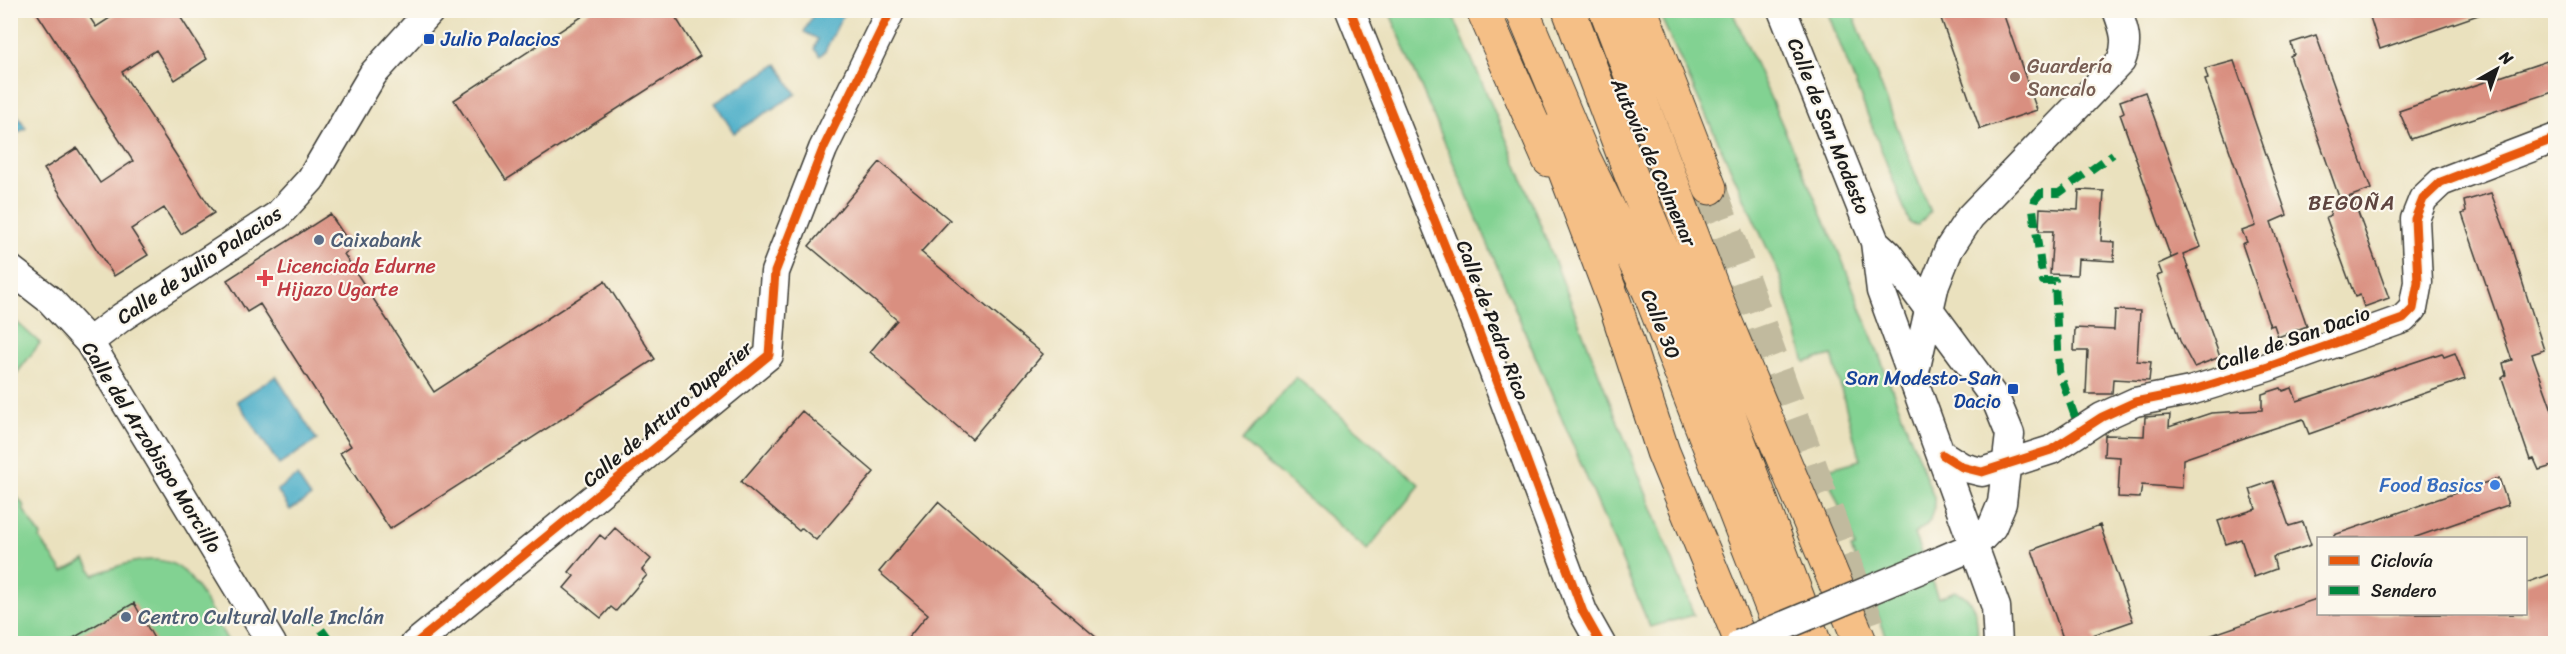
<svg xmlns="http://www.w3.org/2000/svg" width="2566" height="654" font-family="Sriracha,sans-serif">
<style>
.green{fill:#82d292;stroke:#4f7757;stroke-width:1.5}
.water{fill:#49adc8;stroke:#326472;stroke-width:1.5}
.building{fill:#d98f80}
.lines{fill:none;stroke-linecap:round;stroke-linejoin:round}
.motorway-tunnel{stroke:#c1ba9e;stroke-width:33;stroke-dasharray:33 16;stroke-linecap:butt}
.minor-casing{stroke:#3b3a34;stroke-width:31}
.motorway-casing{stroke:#3b3a34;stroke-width:35}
.minor{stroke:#fff;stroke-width:28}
.motorway{stroke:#f5bf86;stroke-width:33}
.minor-bridge-casing{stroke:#3b3a34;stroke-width:31;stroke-linecap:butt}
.minor-bridge{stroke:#fff;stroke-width:28}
.quiet{stroke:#00873e;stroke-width:8;stroke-dasharray:15 8;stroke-linecap:butt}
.cycleway-casing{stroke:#fbf7ec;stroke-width:13}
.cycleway{stroke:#e8590c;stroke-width:9}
.transit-dot{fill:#1a4fb4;stroke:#fbf7ec;stroke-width:2}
.education-dot{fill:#8d6e63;stroke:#fbf7ec;stroke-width:2}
.service-dot{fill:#5c6f8a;stroke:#fbf7ec;stroke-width:2}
.health-dot{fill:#e0444e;stroke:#fbf7ec;stroke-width:2}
.shop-dot{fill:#3f7fe0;stroke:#fbf7ec;stroke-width:2}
.labels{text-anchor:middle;stroke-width:4.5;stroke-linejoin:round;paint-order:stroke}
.transit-label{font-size:20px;fill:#164399;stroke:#fbf7ec;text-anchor:start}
.education-label{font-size:20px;fill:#785e54;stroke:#fbf7ec;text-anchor:start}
.street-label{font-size:20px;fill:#1c1c1c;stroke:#fbf7ec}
.service-label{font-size:20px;fill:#4e5e75;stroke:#fbf7ec;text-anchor:start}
.health-label{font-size:20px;fill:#be3a42;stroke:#fbf7ec;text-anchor:start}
.shop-label{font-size:20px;fill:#366cbe;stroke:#fbf7ec;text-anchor:end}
.neighbourhood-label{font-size:21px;letter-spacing:1.5px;fill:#5e443f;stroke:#fbf7ec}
</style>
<rect width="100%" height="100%" fill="#fbf7ec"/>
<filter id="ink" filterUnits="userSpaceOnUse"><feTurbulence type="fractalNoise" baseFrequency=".0167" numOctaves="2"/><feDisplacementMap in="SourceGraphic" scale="12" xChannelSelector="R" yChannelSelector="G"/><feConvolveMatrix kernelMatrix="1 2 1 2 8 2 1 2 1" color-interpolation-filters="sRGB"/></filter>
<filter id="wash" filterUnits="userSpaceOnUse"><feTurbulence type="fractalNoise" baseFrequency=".008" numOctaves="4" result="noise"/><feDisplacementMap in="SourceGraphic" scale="24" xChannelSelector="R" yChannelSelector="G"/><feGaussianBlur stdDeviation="1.35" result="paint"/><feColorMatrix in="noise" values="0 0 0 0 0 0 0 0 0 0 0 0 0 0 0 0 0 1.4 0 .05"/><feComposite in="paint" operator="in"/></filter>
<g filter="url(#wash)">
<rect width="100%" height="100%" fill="#eae1be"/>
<path class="green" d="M1389,11H1451L1511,150L1694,615L1650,627Z
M1658,11H1732L1843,262L1934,498C1935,518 1930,524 1914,534L1938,598L1955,591C1979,600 1977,622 1978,643H1889L1851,548L1855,547L1825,470L1860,460L1832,355L1805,362L1780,276Z
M1827,11H1852L1930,212L1918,225L1911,224L1909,221Z
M11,317L40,343L11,381Z
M1296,377L1420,485L1367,550L1242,441Z
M10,488L25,507L23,509L41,536L40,539L63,572L85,560L94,575C185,538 188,572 229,643H11Z"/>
<path class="water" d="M815,11H845L825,51L820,56L814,49L818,39L804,32Z
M777,64L796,94L734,133L715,103Z
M10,104L26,128L11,137H10Z
M276,376L317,440L279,465L237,401Z
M297,476L311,497L290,510L277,490Z"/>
<g id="blocks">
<path class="building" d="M35,10H85L96,27L122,10H176L207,59L175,80L156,50L122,72L214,213L181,234L164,208L131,229L148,255L114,276L44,169L77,148L100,183L133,161Z
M592,10H671L700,56L506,180L454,100Z
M1938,10H2002L2037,110L1980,129Z
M2388,10H2484V13L2380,49L2370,17Z
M2316,35L2371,189L2340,200L2290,56L2294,54L2291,43Z
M2556,58V91L2411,139L2399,111Z
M2234,61L2287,215L2271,222L2307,326L2278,337L2274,325L2270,326L2242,244L2247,242L2242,231L2256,226L2205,80L2208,79L2205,69Z
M2145,92L2201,247L2183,254L2220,357L2194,367L2180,341L2157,276L2162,274L2158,264L2178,255L2171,258L2120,114L2124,112L2120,101Z
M880,162L950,220L921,252L1043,354L972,439L870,352L897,320L809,246Z
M2079,190L2104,191L2101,241L2115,242L2114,261L2078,259L2077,275L2050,274L2053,231H2039L2040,208L2078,210Z
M2491,193L2510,243L2544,350L2532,354L2556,421V465L2539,470L2534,459L2530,460L2502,378L2506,375L2503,363L2512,360L2462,214L2466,212L2464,201Z
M2352,196L2389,298L2364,307L2360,295L2355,297L2326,217L2331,215L2327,205Z
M330,214L353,248L344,254L434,392L605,281L655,359L390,529L340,453L351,446L260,304L247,312L227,280Z
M2115,310L2140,311L2137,361L2151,362L2149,381L2113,379L2112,394H2086L2088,351H2074L2075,328L2114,330Z
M2442,353L2444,357L2455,353L2465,379L2309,434L2303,419L2247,437L2183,459L2182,488L2142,485L2140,498L2118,497L2120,457L2104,456L2105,435L2144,436L2145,417L2170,415L2169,427L2211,413L2262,410V394L2281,388L2283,391L2292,388L2297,401Z
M802,411L874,472L816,540L802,528L799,531L741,482Z
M2499,478L2508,505L2413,538H2334V535Z
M2273,481L2289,526L2303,522L2311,545L2273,557L2276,569L2254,577L2241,539L2226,544L2218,521L2256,509L2250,489Z
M938,502L1104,644H903L928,614L879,572Z
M2100,525L2133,621L2093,635L2097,644H2065L2032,550Z
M615,528L651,559L642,570L647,575L616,611L611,607L601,618L564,588L574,576L569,572L590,547L600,535L605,539Z
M2556,572V644H2197V640L2319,598V614H2526V583Z
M134,603L157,644H63Z"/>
</g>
</g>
<g filter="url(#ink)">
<use href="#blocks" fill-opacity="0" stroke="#3b3a34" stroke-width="1.5"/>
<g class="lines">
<path class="motorway-tunnel" d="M1710,188L1868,625"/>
<g class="minor-casing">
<path id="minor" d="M1350,10L1474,319L1583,612L1601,644
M1782,10L1875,242L1881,291L1996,607L1998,644
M1875,242L1888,254L1996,400L2010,434L2002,503L1992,527L1974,546L1935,563
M10,269L50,300L89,342L272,644
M89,342L122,317L278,215L311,179L373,74L431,10
M1914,376L1935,284L1949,249L1970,217L2121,61C2129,42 2124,29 2117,10
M1943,455L1962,467L1982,472L2051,450L2102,417L2135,402L2190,391L2268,367L2403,319L2413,309L2418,282L2415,219L2423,199L2441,182L2556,138
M415,644L769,355L775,272L823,149L891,10"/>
</g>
<g class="motorway-casing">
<path id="motorway" d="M1483,10L1549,160
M1522,10L1584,158L1649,291L1786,644
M1569,10L1631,175L1707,356L1815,644
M1606,10L1722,313L1861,644
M1641,10L1710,188
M1550,132L1615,304L1663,452L1742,644"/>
</g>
<use href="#minor" class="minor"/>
<use href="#motorway" class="motorway"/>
<g class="minor-bridge-casing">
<path id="minor-bridge" d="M1740,644L1935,563"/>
</g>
<use href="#minor-bridge" class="minor-bridge"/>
<path class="quiet" d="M2075,417L2059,371L2055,281H2043L2033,209L2035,200L2041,193H2059L2113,154
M308,611L332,644"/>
<g class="cycleway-casing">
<path id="cycleway" d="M1350,10L1474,319L1583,612L1601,644
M1943,455L1962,467L1982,472L2051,450L2102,417L2135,402L2190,391L2268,367L2403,319L2413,309L2418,282L2415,219L2423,199L2441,182L2556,138
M415,644L769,355L775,272L823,149L891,10"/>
</g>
<use href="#cycleway" class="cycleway"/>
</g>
</g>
<g class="transit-dot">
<rect x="423" y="33" width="12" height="12" rx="3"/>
<rect x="2007" y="383" width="12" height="12" rx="3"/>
</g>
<circle class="education-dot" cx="2015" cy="77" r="6"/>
<g class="service-dot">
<circle cx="319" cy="240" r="6"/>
<circle cx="126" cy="617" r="6"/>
</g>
<path class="health-dot" d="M262 269h6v6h6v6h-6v6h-6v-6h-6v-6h6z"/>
<circle class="shop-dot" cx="2495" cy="485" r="6"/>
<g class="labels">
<g class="transit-label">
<text x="441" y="46">Julio Palacios</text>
<text x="2001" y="385" text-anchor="end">San Modesto-San<tspan x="2001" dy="23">Dacio</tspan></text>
</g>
<g class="education-label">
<text x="2027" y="73">Guardería<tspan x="2027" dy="23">Sancalo</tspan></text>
</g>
<g class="street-label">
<text transform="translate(1829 126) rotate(68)" y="7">Calle de San Modesto</text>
<text transform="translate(1654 162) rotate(66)" y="7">Autovía de Colmenar</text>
<text transform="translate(199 265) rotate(-34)" y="7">Calle de Julio Palacios</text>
<text transform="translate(1493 320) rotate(69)" y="7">Calle de Pedro Rico</text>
<text transform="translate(1661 324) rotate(68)" y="7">Calle 30</text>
<text transform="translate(2293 338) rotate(-19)" y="7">Calle de San Dacio</text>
<text transform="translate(667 414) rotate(-40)" y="7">Calle de Arturo Duperier</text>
<text transform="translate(152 447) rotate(58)" y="7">Calle del Arzobispo Morcillo</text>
</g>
<g class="service-label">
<text x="331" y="247">Caixabank</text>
<text x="138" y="624">Centro Cultural Valle Inclán</text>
</g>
<g class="health-label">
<text x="277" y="273">Licenciada Edurne<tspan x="277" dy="23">Hijazo Ugarte</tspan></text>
</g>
<g class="shop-label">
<text x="2483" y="492">Food Basics</text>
</g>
<g class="neighbourhood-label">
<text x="2352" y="210">BEGOÑA</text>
</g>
</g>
<rect width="2566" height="654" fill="none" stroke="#fbf7ec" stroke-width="36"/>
<rect x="2317" y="537" width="210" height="78" fill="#fbf7ec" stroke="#a29f99" stroke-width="1.5"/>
<rect x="2329" y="556" width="30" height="9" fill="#e8590c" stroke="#a29f99" stroke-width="1.5"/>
<text x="2371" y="567" font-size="18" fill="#1c1c1c">Ciclovía</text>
<rect x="2329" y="586" width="30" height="9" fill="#00873e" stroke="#a29f99" stroke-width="1.5"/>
<text x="2371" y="597" font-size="18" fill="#1c1c1c">Sendero</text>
<g transform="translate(2497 69) rotate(40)" stroke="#fbf7ec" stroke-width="4.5" paint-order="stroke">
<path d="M0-4.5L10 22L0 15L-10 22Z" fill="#1c1c1c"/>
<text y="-9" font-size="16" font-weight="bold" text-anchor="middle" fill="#1c1c1c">N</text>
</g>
</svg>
